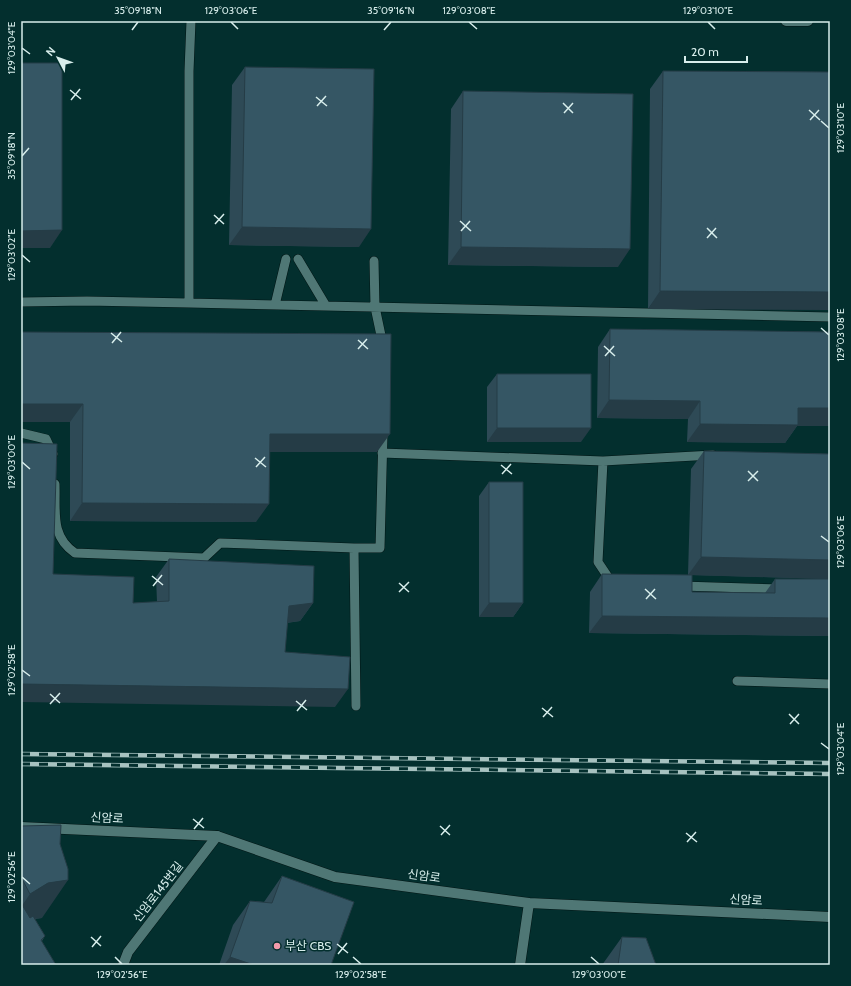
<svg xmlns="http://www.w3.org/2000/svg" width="851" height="986" font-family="Cabin,'Noto Sans KR',sans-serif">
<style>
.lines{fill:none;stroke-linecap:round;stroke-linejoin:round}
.lane-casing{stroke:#021514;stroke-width:10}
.street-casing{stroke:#021514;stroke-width:11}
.secondary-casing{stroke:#021514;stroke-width:11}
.lane{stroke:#4f7775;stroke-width:9}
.street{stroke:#4f7775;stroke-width:10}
.secondary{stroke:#4f7775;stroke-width:10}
.rail-casing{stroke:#a7c2c0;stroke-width:4.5}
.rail{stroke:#032f2e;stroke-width:3;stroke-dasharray:9;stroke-linecap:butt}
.wall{fill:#2e4a56}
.shaded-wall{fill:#253c46}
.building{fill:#355664;stroke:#253c46}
.ticks{fill:none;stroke:#d8eeec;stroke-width:1.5}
.poi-dot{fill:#f39aab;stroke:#032f2e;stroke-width:1.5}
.labels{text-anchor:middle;stroke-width:3;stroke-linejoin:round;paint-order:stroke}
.street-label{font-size:12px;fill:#d8eeec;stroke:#032f2e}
.poi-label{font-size:12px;fill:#d8eeec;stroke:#032f2e;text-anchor:start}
.neatline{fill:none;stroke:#d8eeec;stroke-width:1.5}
.ticks-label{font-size:10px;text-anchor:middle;fill:#d8eeec}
</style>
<rect width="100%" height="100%" fill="#032f2e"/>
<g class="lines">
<g class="lane-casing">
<path id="lane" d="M298,259L326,306
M374,261L375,307L383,345
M21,302L87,301L189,303L830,317
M189,303V71L191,21
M275,305L286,259
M21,433L46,439L53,454
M382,453L603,461L713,455
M603,461L598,562L612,583
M55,484C56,511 50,536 75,553L204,558L220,543L354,548L356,706
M354,548H380L383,434
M681,586L780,589
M737,681L830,684"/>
</g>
<g class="street-casing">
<path id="street" d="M123,965L128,952L217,836"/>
</g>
<g class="secondary-casing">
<path id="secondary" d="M786,21H808
M21,827L217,836L335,877L529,903L830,917
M520,965L529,903"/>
</g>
<use href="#lane" class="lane"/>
<use href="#street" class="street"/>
<use href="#secondary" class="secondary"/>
<g class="rail-casing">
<path id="rail" d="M21,754L830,763
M21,764L830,774"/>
</g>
<use href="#rail" class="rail"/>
</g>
<path class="wall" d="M245,67L359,247L229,245L232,85Z
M663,71L830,72L648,309L650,89Z
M463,91L618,267L448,265L451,109Z
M610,329L830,332V426H797L785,443L687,442L688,419L597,418L598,347Z
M21,332L377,452H269L256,522L70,521V422Z
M497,374L581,442H487V387Z
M704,451L830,454V579L692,575V592L765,593L775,579L830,636L589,633L590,592L602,574L688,575L691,469Z
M489,482L523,603L513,617H479V496Z
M169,559L313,603L300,621L287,623L285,652L335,707L133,603L157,602L156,577Z
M21,826L42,918L35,919L45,936L42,941L21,965Z
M282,876L331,965H219L233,925L250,901L264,902Z
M622,937L656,965H602Z"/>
<path class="shaded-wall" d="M242,227L371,229L359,247L229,245Z
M62,230L50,248H21V231Z
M461,247L630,249L618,267L448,265Z
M660,291L830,292V310L648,309Z
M609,400L700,401L688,419L597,418Z
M21,404H83L70,422H21Z
M798,408H830V426H797L785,443L687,442L700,424Z
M497,428H591L581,442H487Z
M270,434H390L377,452H257Z
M82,503L269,504L256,522L70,521Z
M701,557L830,560V579L688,575Z
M313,603L300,621L276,624L289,606Z
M489,603H523L513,617H479Z
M602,616L830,618V636L589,633Z
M21,684L348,689L335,707L21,702Z
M68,880L42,918L22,920L21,907L30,894L48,883Z
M230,957L254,965H224Z"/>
<path class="building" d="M21,63H62V230L21,231Z
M245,67L374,69L371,229L242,227Z
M663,71L830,72V292L660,291Z
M463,91L633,94L630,249L461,247Z
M610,329L830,332V408H798V425L700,424V401L609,400Z
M21,332L391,334L390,434H270L269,504L82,503L83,404H21Z
M497,374H591V428H497Z
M21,443L57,444L53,574L134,577L133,603L169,601V559L314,566L313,603L289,606L285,652L350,657L348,689L21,684Z
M704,451L830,454V560L701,557Z
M489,482H523V603H489Z
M602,574L692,575V592L775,593V579H830V618L602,616Z
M61,825L60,844L68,869V880L48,883L30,894L21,877V826Z
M282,876L354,902L331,965H254L230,957L250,901L272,903Z
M21,903L30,918L33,916L45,936L41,940L56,965H21Z
M622,937L646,938L656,965H618Z"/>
<path class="ticks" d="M231,22L238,29M469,22L477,29M708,22L715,29M132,30L138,22M384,30L391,22M22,48L30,54M70,90L81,99M316,97L327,106M71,100L80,89M563,103L573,113M317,106L326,96M809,110L820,120M564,113L573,103M810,120L819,110M821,121L829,128M22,156L29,148M214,215L224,224M460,221L471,231M215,224L224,214M707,228L717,238M461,231L470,221M707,238L716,228M22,255L30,262M821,328L829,335M111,333L122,342M358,340L368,349M112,343L121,332M604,346L615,356M358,349L367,339M605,356L614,346M255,458L266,467M22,462L30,469M501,465L512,474M256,467L265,457M748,471L758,481M502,474L511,464M748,481L758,471M821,536L829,542M152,576L163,585M399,583L409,592M153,586L162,575M645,589L656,599M399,592L409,582M646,599L655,589M22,670L30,676M50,694L60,703M296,701L307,710M50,704L60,693M542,708L553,717M297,711L306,700M789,714L799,724M543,717L552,707M790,724L799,714M821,743L829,749M193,819L204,828M440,826L450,835M194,829L203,818M686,833L697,842M441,835L450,825M687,842L696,832M22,877L30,884M91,937L101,946M337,944L348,953M92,947L101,936M338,954L347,943M115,957L122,964M353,957L361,964M591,957L599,964"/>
<circle class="poi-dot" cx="277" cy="946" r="4"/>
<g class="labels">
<g class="street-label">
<text transform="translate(107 818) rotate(3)" y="4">신암로</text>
<text transform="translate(424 876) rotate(8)" y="4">신암로</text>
<text transform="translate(158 892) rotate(-52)" y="4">신암로145번길</text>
<text transform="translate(746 900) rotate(3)" y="4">신암로</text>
</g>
<g class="poi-label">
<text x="285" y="950">부산 CBS</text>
</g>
</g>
<rect width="851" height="986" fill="none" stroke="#032f2e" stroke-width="44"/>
<g transform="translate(58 58) rotate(311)" stroke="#032f2e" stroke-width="3" paint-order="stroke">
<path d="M0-3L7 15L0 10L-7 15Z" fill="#d8eeec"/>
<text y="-6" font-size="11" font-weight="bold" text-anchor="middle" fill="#d8eeec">N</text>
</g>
<path d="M685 56v6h62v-6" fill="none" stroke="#d8eeec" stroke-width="2"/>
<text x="691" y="56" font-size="12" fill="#d8eeec" stroke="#032f2e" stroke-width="3" paint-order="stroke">20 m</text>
<rect x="22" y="22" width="807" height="942" class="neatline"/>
<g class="ticks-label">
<text x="138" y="14">35°09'18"N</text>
<text x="231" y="14">129°03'06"E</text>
<text x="391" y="14">35°09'16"N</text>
<text x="469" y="14">129°03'08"E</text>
<text x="708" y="14">129°03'10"E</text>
<text transform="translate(11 48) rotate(-90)" y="4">129°03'04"E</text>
<text transform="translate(840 128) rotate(-90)" y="4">129°03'10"E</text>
<text transform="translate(11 156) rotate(-90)" y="4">35°09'18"N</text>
<text transform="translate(11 255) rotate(-90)" y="4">129°03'02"E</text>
<text transform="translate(840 335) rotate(-90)" y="4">129°03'08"E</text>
<text transform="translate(11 462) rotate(-90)" y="4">129°03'00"E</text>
<text transform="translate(840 542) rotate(-90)" y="4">129°03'06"E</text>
<text transform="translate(11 670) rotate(-90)" y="4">129°02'58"E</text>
<text transform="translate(840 749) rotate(-90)" y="4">129°03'04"E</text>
<text transform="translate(11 877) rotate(-90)" y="4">129°02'56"E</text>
<text x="122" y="978">129°02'56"E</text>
<text x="361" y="978">129°02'58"E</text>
<text x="599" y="978">129°03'00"E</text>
</g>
</svg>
